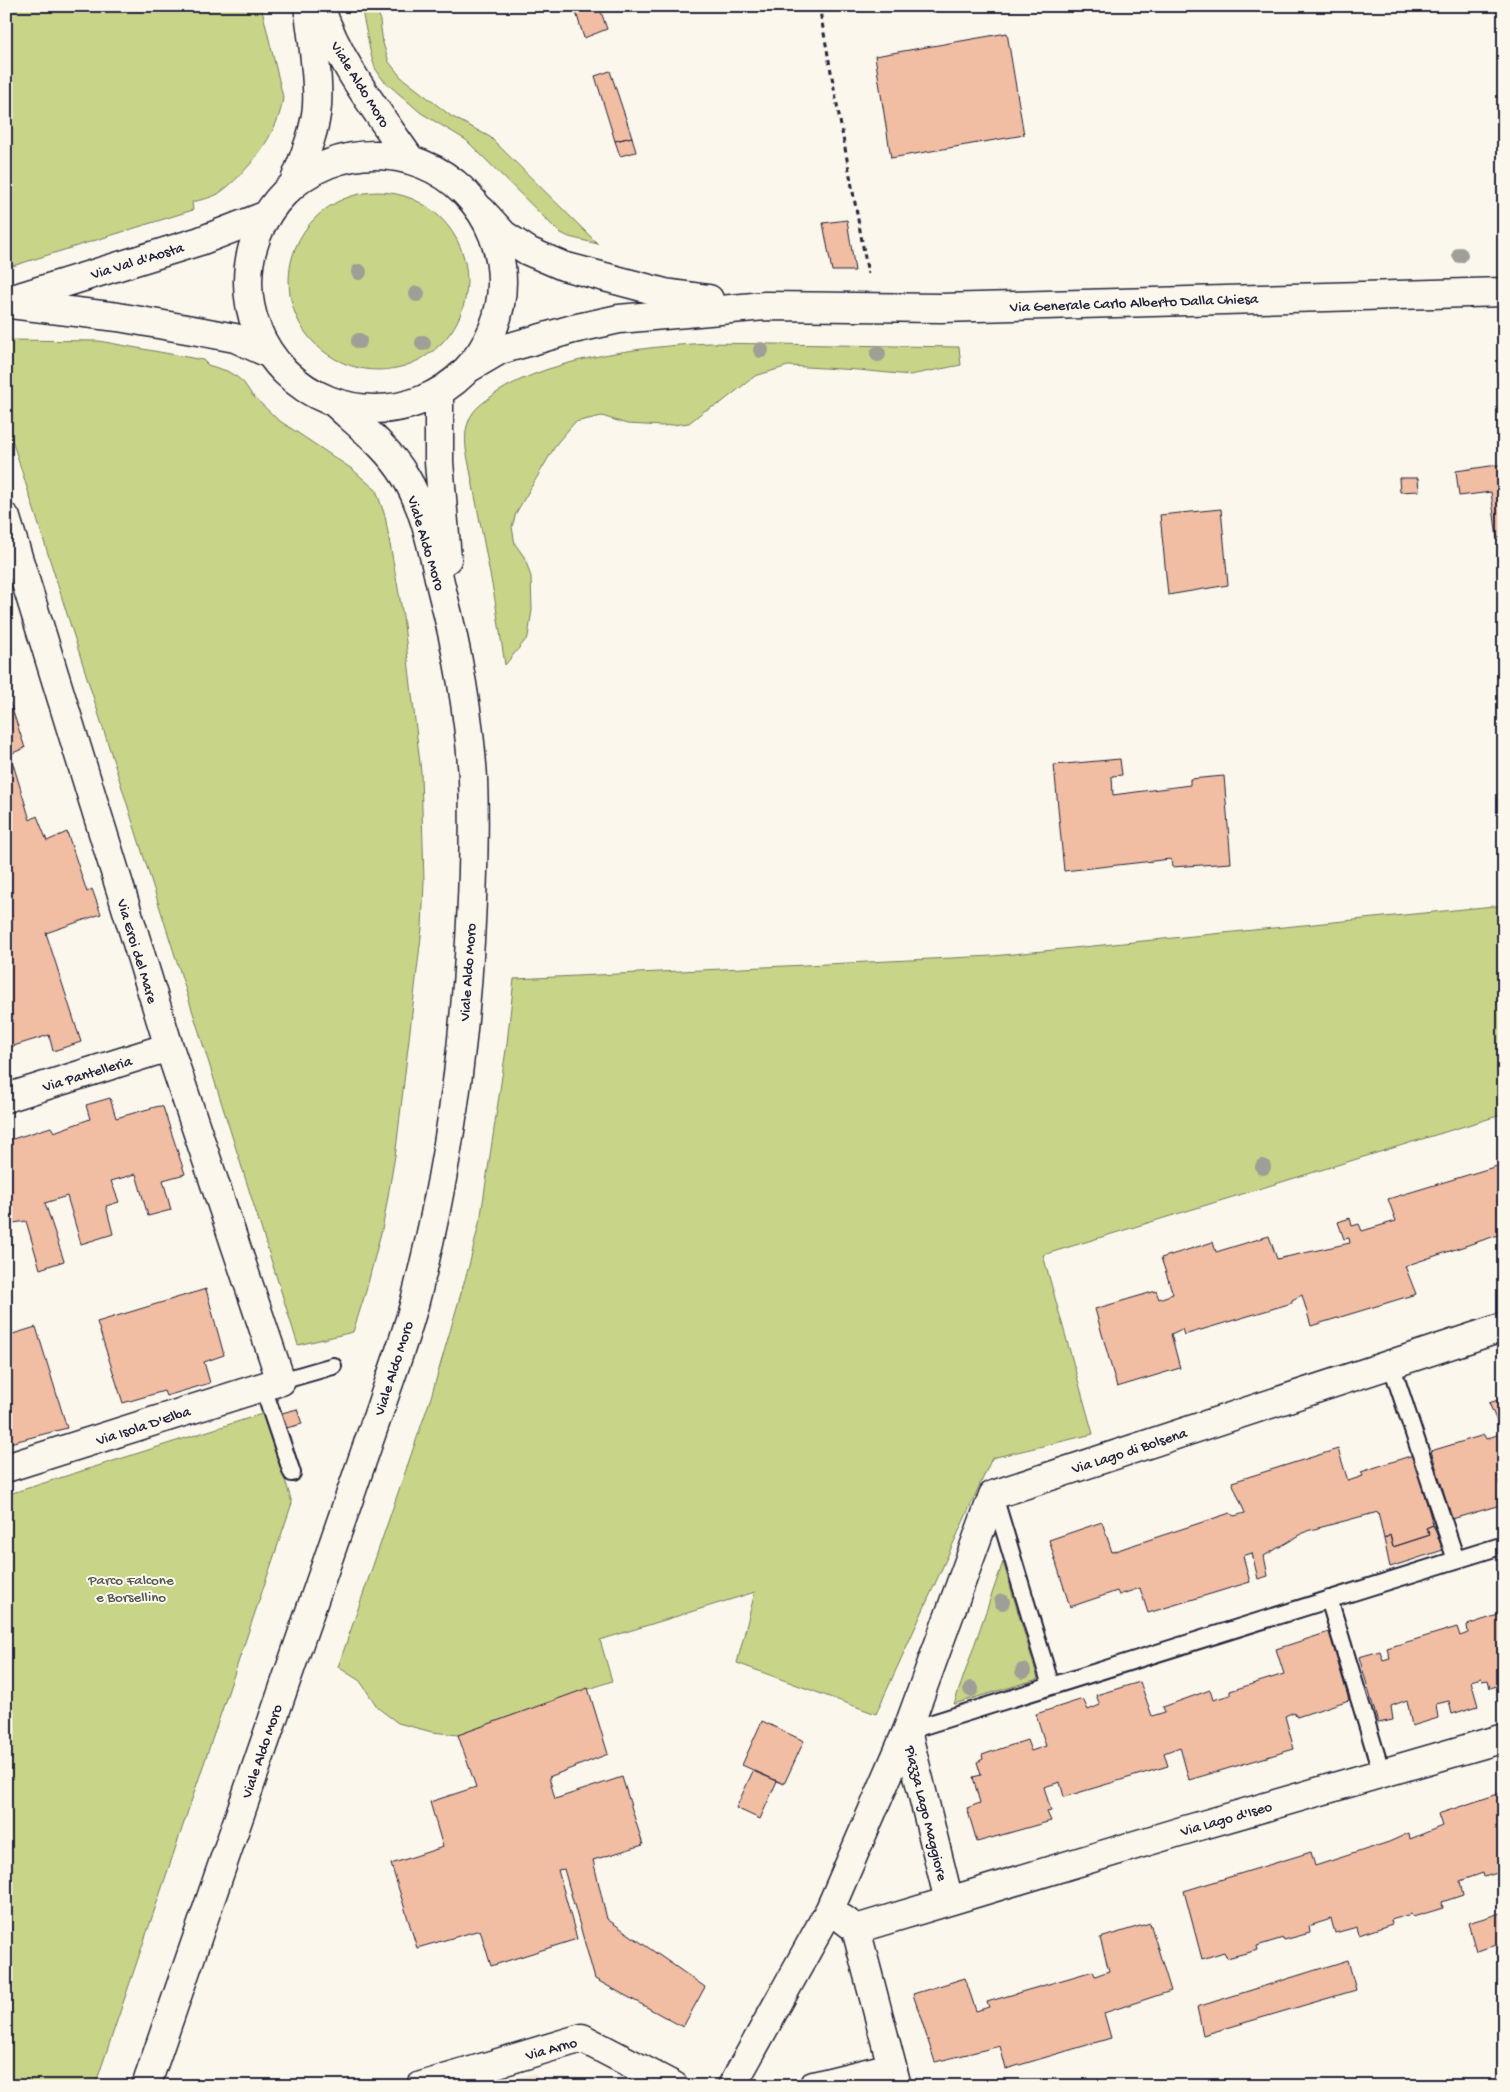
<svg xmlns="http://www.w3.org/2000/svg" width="1510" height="2092" font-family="'Gochi Hand',sans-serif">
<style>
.built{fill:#f8e6d6}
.green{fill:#c8d487;stroke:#757b61}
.building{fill:#f1bda3;stroke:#22223b}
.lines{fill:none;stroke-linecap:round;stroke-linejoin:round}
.service-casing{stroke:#22223b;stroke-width:20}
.minor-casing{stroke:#22223b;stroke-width:31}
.tertiary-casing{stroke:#22223b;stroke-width:31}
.secondary-casing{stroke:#22223b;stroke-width:31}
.path{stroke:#22223b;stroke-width:3;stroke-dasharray:5 4;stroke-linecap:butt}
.service{stroke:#fbf7ec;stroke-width:16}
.minor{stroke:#fbf7ec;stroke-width:28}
.tertiary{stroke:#fbf7ec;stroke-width:28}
.secondary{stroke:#fbf7ec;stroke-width:28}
.tree{fill:#9f9f97}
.labels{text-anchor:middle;stroke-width:4;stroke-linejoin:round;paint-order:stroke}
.street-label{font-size:15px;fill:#22223b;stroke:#fbf7ec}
.park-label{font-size:15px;fill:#545752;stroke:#fbf7ec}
</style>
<rect width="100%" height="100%" fill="#fbf7ec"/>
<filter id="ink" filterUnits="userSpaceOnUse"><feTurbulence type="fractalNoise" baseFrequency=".02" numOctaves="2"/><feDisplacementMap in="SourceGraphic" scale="10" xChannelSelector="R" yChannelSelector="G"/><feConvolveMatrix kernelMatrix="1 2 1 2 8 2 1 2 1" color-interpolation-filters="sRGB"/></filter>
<g filter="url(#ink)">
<path class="built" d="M532,2074L557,2086H494L531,2074Z"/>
<path class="green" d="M6,6H261L283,97C280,132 247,174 218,194C211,198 200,200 192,202L193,210L6,268Z
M361,6H378L383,43L389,62L401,77L451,116L490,137L598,244L569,237L559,232L466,140L421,113L383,80L375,68L371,55Z
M289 281a89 89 0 1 1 178 0a89 89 0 1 1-178 0Z
M6,340L99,341L203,360L208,365L227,371L237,377L244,383L252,395L277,419L352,469L376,490L385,516L403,616L421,772L424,882L422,928L396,1150L383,1225L366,1291L353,1332L298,1345L6,421Z
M710,343L959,347L961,365L910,375L858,370L788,366L755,376L721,403L704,411L689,423L663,426L627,424L602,416L575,422L557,443L516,513L512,527L515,544L525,558L531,577L532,610L528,637L505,665L495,600L466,449C465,437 465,427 471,416C474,410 479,406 484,402C535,359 645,346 710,343Z
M1504,905V1114L1043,1255L1093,1434L992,1458L876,1714L737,1663L755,1592L600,1640L612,1681L458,1735L432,1732L398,1723L378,1708L360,1681L338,1667L431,1397L470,1262L481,1215L507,1043L514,979L993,956Z
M265,1413L292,1503L95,2086H6V1495Z
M1003,1562L1038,1679L954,1704Z"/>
<path class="building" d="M574,6H599L607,29L584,38Z
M1007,33L1024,135L891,158L875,56Z
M610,71L632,137L615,141L595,76Z
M632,137L636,152L620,156L615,141Z
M847,220L855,271H832L823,223Z
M1504,464V537L1497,538L1491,492L1459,496L1456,471Z
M1399,478H1418L1419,491L1400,492Z
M1221,509L1228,585L1168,595L1160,515Z
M10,703L25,748L10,754L30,820L37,816L47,841L67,832L87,892L92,889L101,914L46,933L81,1042L53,1051L49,1035L7,1048L10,1063L6,1064V704Z
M1120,759L1122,775L1112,776L1113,795L1190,785V779L1224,776L1231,863L1172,867L1171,859L1064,871L1054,765Z
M110,1098L116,1118L159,1106L163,1107L164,1110L185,1174L163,1180L171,1210L148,1216L136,1174L111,1181L119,1202L106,1206L113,1234L81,1244L67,1196L45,1203L64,1261L40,1269L26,1221L14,1223L12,1217L6,1219V1141L51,1127L54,1132L90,1119L86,1105Z
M1504,1164V1233L1405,1266L1416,1294L1311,1326L1302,1295L1292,1300V1303L1184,1335L1182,1329L1171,1334L1180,1368L1117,1387L1095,1309L1156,1291L1159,1299L1173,1294L1161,1258L1213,1242L1216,1252L1269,1236L1277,1259L1350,1243L1349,1238L1344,1239L1338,1222L1350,1218L1352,1226L1359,1224L1362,1231L1396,1221L1388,1199Z
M206,1289L224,1355L204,1362L210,1383L166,1396L164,1391L123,1403L97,1322Z
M36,1327L67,1428L6,1444V1336Z
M1504,1398V1475L1497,1477L1504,1498V1504L1452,1519L1431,1451L1484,1435L1486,1439L1502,1433L1489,1403Z
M297,1409L302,1424L282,1429L278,1414Z
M1338,1449L1348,1481L1363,1476L1361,1472L1413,1455L1433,1525L1426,1528L1430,1535L1393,1547L1390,1535L1384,1539L1378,1512L1307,1531L1264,1556L1268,1576L1258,1579L1252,1553L1243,1556L1250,1582L1148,1613L1140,1588L1119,1595L1117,1591L1070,1607L1049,1540L1102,1522L1112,1552L1230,1513L1234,1516L1245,1513L1232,1482Z
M1433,1525L1443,1550L1390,1567L1384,1539L1390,1535L1393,1547L1430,1535L1426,1528Z
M1504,1613V1684L1490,1688L1488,1680L1482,1681L1481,1678L1471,1681L1478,1706L1452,1714L1449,1701L1436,1704L1438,1718L1412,1726L1407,1700L1391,1706L1393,1720L1378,1723L1359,1657L1380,1651L1383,1660L1390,1658L1387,1648L1457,1627L1460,1636L1468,1633L1467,1625Z
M1329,1632L1349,1700L1297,1717L1294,1712L1285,1716L1294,1749L1189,1780L1180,1747L1164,1753L1168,1766L1064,1797L1060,1782L1044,1787L1051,1811L1047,1812L1051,1821L977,1842L967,1808L980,1803L973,1777L981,1775L977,1762L983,1759L982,1755L1027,1740L1031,1751L1046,1746L1036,1714L1083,1699L1088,1710L1100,1705L1096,1695L1140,1682L1152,1716L1165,1712L1163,1707L1210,1690L1213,1700L1230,1695V1691L1284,1674L1276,1649Z
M588,1688L608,1754L549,1777L555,1799L622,1777L643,1845L593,1860L607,1919L705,1987L683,2027L595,1979L564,1869L558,1870L577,1939L491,1966L480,1930L417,1948L391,1864L443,1847L430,1802L476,1787L458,1735Z
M762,1721L804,1741L784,1784L742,1765Z
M753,1771L777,1781L760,1819L736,1808Z
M1504,1792V1871L1484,1877L1483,1873L1460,1881L1463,1895L1442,1902L1443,1908L1413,1917L1411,1914L1391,1920L1392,1924L1359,1935L1357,1927L1335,1933L1331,1919L1309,1926L1310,1933L1284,1940L1283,1938L1257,1946L1258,1950L1227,1958L1224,1952L1202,1959L1184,1891L1311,1852L1315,1866L1389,1842L1409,1833L1410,1839L1442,1826L1438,1814Z
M1504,1912V1943L1476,1951L1468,1923Z
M1150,1923L1171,1991L1104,2013L1111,2038L1006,2069L1000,2046L935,2062L913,1994L965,1978L976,2011L989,2007L987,2002L1093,1971L1095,1976L1109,1971L1100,1938Z
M1348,1960L1356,1990L1203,2035L1197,2007Z"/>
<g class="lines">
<g class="service-casing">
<path id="service" d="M1391,1364L1456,1560
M281,1381L333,1366
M263,1387L292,1473
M994,1496L1051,1686
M1329,1599L1382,1774
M907,1731L1504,1545"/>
</g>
<g class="minor-casing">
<path id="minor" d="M6,301L200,241L267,215
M10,304L118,317L198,331L235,338L268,353
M6,518L169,1047L281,1381L6,1468
M6,1098L169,1047
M907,1731L949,1901
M843,1919L856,1929L897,2086
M856,1929L1182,1831L1504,1738
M421,2086L582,2038L674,2086
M732,2086L830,1909L907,1731L993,1495L1504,1327
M813,2086L891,2067"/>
</g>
<g class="tertiary-casing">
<path id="tertiary" d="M481,210L504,235L528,251L563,266L665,293L709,299
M471,367L500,350L573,329L619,319L765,306L941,308L1504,292"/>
</g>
<g class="secondary-casing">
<path id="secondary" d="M320,6C338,62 377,111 410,159
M248 282a127 127 0 1 1 254 0a127 127 0 1 1-254 0Z
M294,183C303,159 315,133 317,106C319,78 312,35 308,6
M439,394V462L447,559
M146,2086L381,1406C392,1373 405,1339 414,1305C445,1186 463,1065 470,941C473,887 475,832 473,778C469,715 458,652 442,591C433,553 426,510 405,476C388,448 360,426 336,404"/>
</g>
<path class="path" d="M819,6L868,274"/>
<use href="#service" class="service"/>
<use href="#minor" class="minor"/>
<use href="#tertiary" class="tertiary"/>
<use href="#secondary" class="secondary"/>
</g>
<g class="tree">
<circle cx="1460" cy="255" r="8"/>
<circle cx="359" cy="272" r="8"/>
<circle cx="417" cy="294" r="8"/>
<circle cx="359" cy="341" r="8"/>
<circle cx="423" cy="343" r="8"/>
<circle cx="761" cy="350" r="8"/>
<circle cx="878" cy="354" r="8"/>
<circle cx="1263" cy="1167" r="8"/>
<circle cx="1002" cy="1602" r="8"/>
<circle cx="1023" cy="1671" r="8"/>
<circle cx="971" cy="1689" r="8"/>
</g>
</g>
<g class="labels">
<g class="street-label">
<text transform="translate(361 84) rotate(58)" y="5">Viale Aldo Moro</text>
<text transform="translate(137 260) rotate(-17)" y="5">Via Val d'Aosta</text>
<text transform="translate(1134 302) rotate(-2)" y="5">Via Generale Carlo Alberto Dalla Chiesa</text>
<text transform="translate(427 543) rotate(73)" y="5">Viale Aldo Moro</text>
<text transform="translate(138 951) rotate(73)" y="5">Via Eroi del Mare</text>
<text transform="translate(467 972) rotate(-86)" y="5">Viale Aldo Moro</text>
<text transform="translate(87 1073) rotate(-17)" y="5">Via Pantelleria</text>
<text transform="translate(393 1368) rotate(-72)" y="5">Viale Aldo Moro</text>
<text transform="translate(143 1425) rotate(-18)" y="5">Via Isola D'Elba</text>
<text transform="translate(1129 1450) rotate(-18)" y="5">Via Lago di Bolsena</text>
<text transform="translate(261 1751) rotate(-71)" y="5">Viale Aldo Moro</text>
<text transform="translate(927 1813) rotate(76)" y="5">Piazza Lago Maggiore</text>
<text transform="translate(1226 1818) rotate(-16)" y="5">Via Lago d'Iseo</text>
<text transform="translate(551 2048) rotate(-15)" y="5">Via Arno</text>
</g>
<g class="park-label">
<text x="131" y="1584">Parco Falcone<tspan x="131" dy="17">e Borsellino</tspan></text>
</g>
</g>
<rect width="1510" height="2092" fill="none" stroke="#fbf7ec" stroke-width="25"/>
<rect x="12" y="12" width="1485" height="2067" fill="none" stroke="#22223b" stroke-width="2" filter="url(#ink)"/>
</svg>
